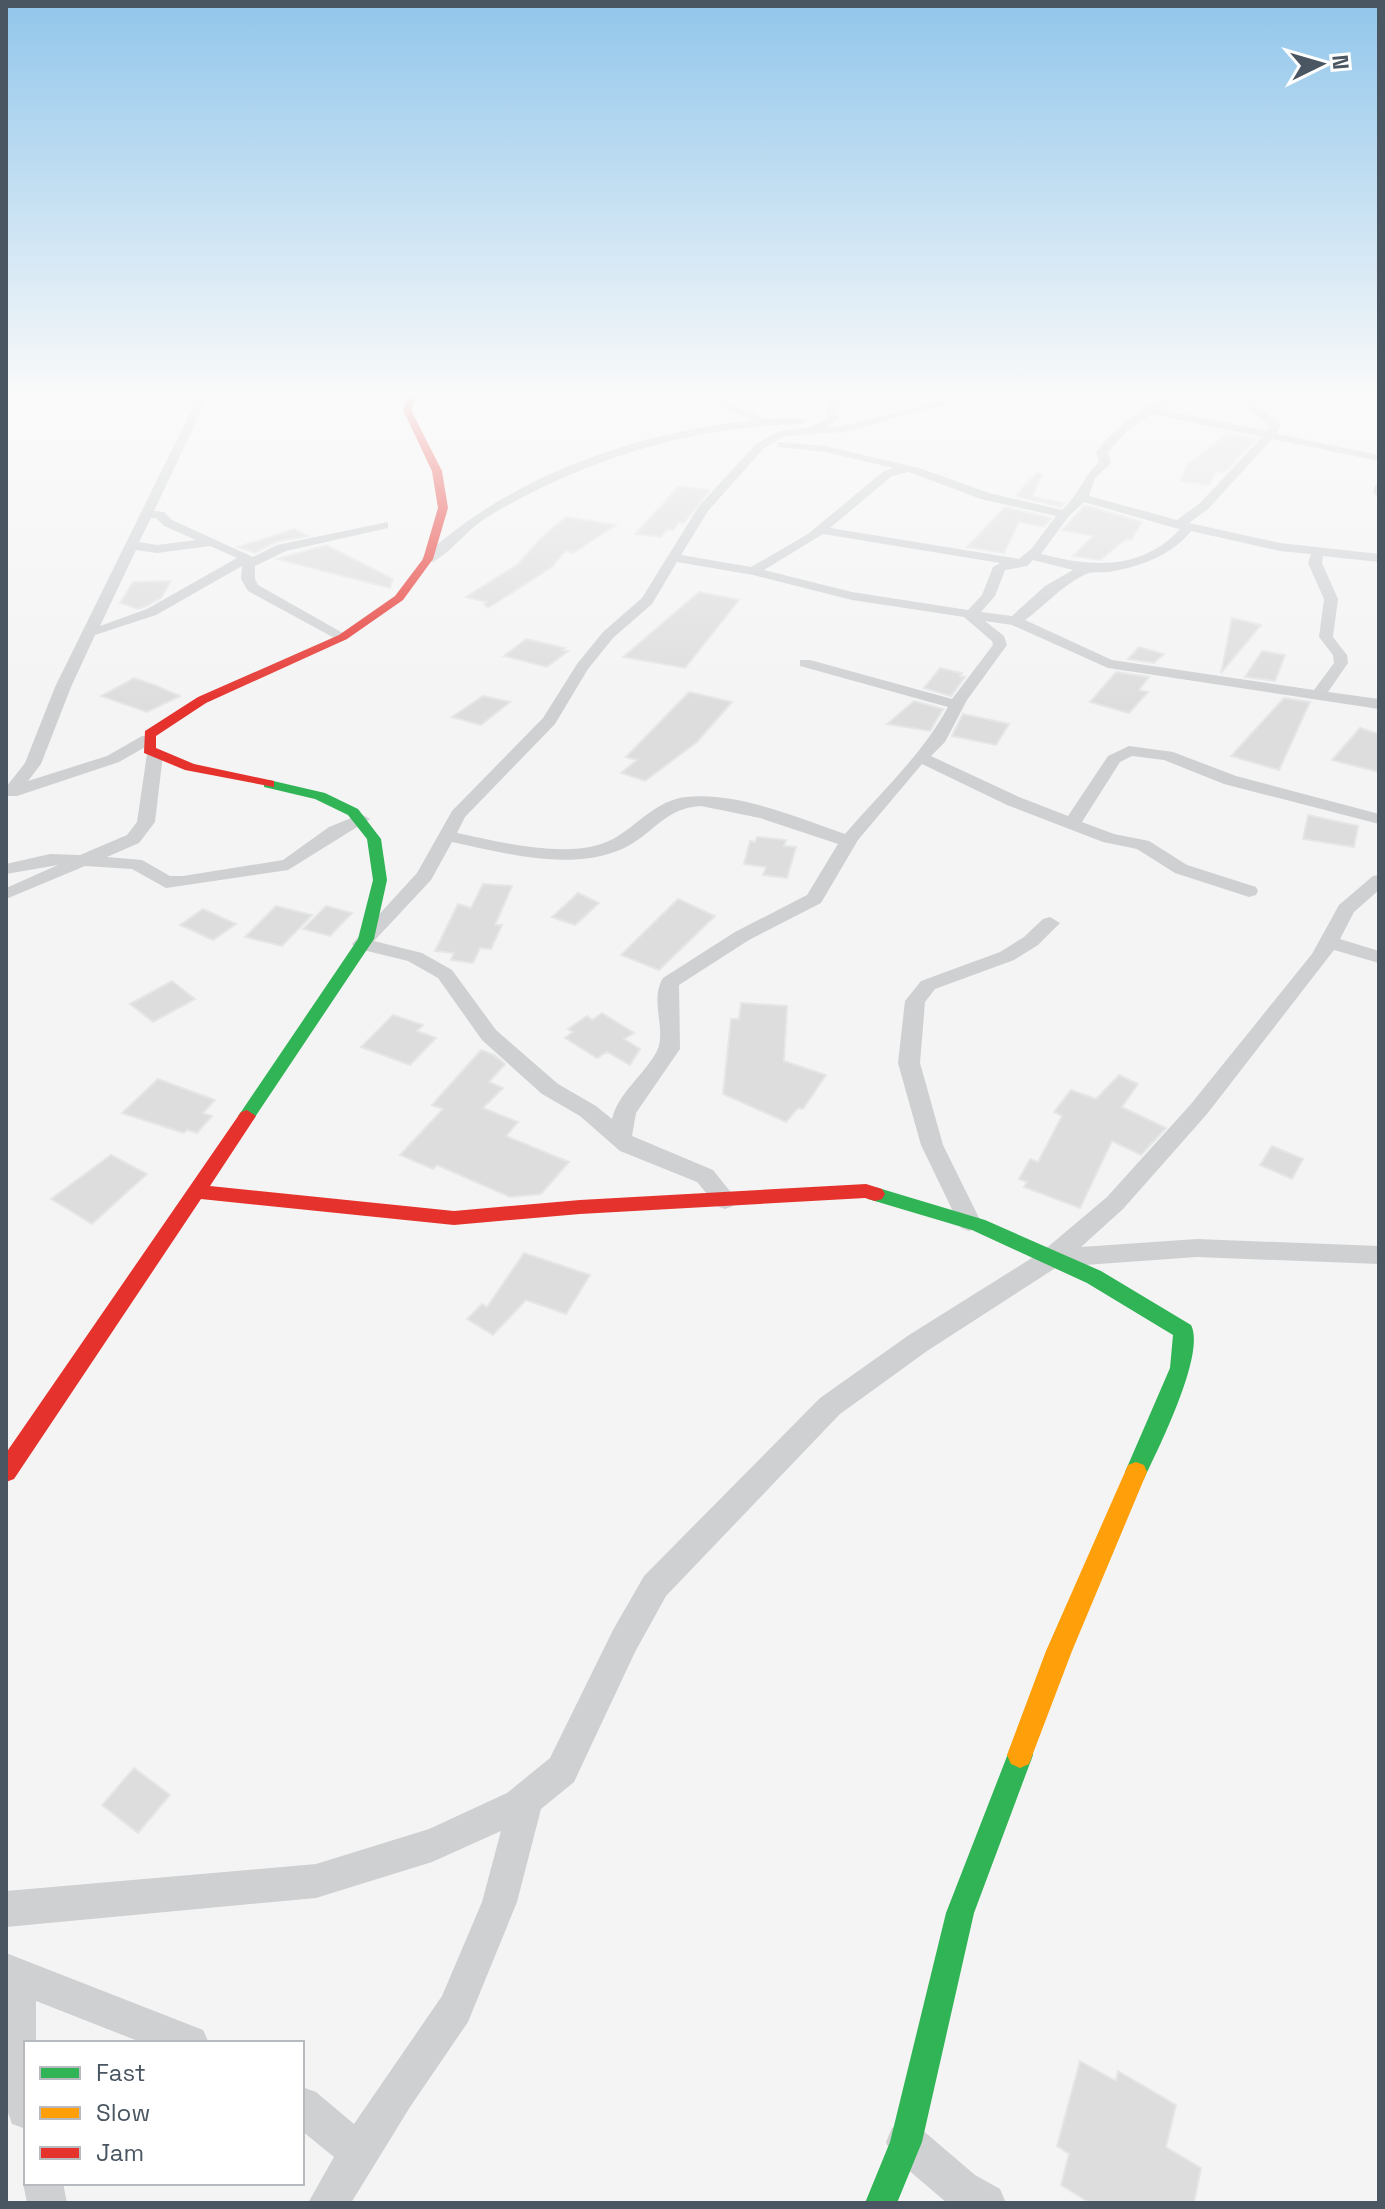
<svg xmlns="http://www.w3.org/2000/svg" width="1385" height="2209" font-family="'Space Grotesk',sans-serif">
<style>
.building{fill:#ddddde;stroke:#e5e6e7;stroke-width:2}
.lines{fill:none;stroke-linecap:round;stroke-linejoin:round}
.street{fill:#ced0d2;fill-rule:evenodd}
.fast{fill:#30b455;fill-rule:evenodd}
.slow{fill:#ff9f0a;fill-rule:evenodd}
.jam{fill:#e5322d;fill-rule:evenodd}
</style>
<rect width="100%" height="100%" fill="#f4f4f4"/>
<path class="building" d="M1228,433L1256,439L1224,473L1216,471L1209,485L1181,481L1187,465Z
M1038,472L1042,475L1032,497L1065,503L1061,507L1015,496Z
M679,486L710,490L684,523L679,522L673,530L668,529L661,537L635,534Z
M1084,506L1091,507L1142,522L1131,540L1126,539L1100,560L1073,556L1093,536L1062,530Z
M1005,507L1051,518L1044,527L1019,522L1004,553L967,547Z
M566,517L616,525L573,553L565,551L552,567L488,608L484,604L486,602L466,597L518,564L541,538Z
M294,529L308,536L276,542L255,553L238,547Z
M326,545L393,579L390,588L277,559Z
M171,581L161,598L146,606L138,609L120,603L133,582Z
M699,592L739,600L685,668L623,657Z
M1232,618L1261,625L1221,673Z
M526,639L565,648L562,650L568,651L547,667L504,656Z
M1139,647L1164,654L1154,663L1128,659Z
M1262,651L1285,655L1275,681L1245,677Z
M940,668L962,673L960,676L965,677L951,696L924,688Z
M1116,672L1149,677L1139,690L1148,692L1129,713L1090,702Z
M134,678L157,686L180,696L147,712L101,696Z
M689,692L732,702L697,742L645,781L621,773L637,760L626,757Z
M483,696L510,702L481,725L452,717Z
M1284,698L1310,702L1279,770L1231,756Z
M914,701L943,709L930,731L887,724Z
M963,714L1009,724L996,745L952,736Z
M1360,728L1379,734V772L1332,760Z
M1308,815L1358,826L1354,847L1303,839Z
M757,837L786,840L784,846L796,847L787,878L763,875L766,867L744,864L750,841L755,842Z
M483,884L512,886L495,925H502L491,949L480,948L473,963L451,960L454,953L435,951L458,904L471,908Z
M578,893L599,903L575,925L552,917Z
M678,899L715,916L659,970L621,955Z
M276,906L312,915L282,946L245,937Z
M326,906L352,913L330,936L303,929Z
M203,909L236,924L213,940L180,925Z
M172,981L195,999L153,1022L130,1004Z
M741,1003L787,1006L784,1061L826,1075L803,1109L798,1108L786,1122L723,1094L731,1019H739Z
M602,1013L634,1033L624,1039L640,1049L630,1065L607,1052L597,1058L565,1038L573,1032L568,1029L587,1016L592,1020Z
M393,1015L423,1025L417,1031L436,1038L410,1065L361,1047Z
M481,1050L494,1055L505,1064L489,1082L503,1088L483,1108L518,1122L506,1136L569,1162L541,1194L510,1197L437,1165L433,1169L400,1155L443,1109L432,1105Z
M1119,1075L1138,1084L1122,1107L1166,1128L1141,1155L1112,1141L1080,1208L1024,1187L1027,1182L1019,1179L1030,1159L1038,1162L1062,1116L1054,1112L1071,1090L1096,1099Z
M158,1079L215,1100L203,1113L212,1116L197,1133L187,1130L184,1133L122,1113Z
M1272,1146L1303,1159L1292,1179L1260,1165Z
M111,1155L147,1174L92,1224L51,1199Z
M524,1253L590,1275L566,1314L526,1300L493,1335L467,1319L482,1304L487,1307Z
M134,1768L170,1795L138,1833L102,1805Z
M1080,2061L1116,2081L1118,2071L1176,2105L1166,2147L1201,2168L1194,2203H1090L1061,2185L1069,2154L1057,2146Z"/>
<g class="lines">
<path class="street" d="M122,395L117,398L6,402V396Z
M192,395H202L204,405L154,511L164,512L172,520L253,557L277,545L388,522V528L286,551L255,566V579L258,585L350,637L343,641L338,640L248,591L241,579L242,566L156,615L95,635L71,687L41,764L28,781L107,756L142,736H154V742L119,762L17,796H6V787L25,763L55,687L194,405ZM151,518H156L164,526L196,540L157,545L139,542ZM210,546L237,558L147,609L100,626L136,550L157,553Z
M547,395H560L567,401L558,403Z
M668,395L717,398L765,419L801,418L806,421L801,424C690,427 585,459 489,516C468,528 454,550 433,562L421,559C510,476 634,433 754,420L715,404Z
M820,395H832L840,404L836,412L839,419L827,427L843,426L961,395H980L843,432L785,436L764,448L708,511L681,555L751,567L808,534L884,471L893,468L825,452L777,447V443L781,442L825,446L919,468L989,493L1062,510C1079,495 1082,478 1099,462L1096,452C1112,431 1153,395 1179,395L1162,410L1267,431L1270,426L1249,409L1244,395H1254L1258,406L1281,425L1277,434L1379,455V461L1272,439L1208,509L1189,523L1280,543L1379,554V562L1323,556L1322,563L1338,599L1333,637L1347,655L1348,663L1328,692L1379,699V709L1108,668L1012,625L985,621L1004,636L1007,645L967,700L945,742L931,756L1019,797L1068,816L1108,756L1129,746L1173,752L1236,776L1379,814V824L1224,784L1164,760L1132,756L1120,762L1082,822L1114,834L1149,841L1187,865L1256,887L1258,891L1256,895L1249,897L1175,873L1137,849L1103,842L1007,805L922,764L858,840L821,903L749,940L679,985L680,1049L636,1113L632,1136L713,1170L737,1200L733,1206L725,1209L717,1206L697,1182L620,1151L580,1116L542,1094L482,1040L438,978L408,961L355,948L352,944L417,873L452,811L543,718L577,664L603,632L642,598L699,506L756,444L779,431L808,428L828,418L826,412L829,405ZM1152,414L1262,437L1200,503L1177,520L1089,496L1095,478L1111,463L1108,452L1130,428ZM909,472L981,499L1056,516L1032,548L1019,559L830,528L892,476ZM1084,502L1175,528L1180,529C1142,571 1091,567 1041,554L1068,517ZM1191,531L1280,551L1311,554L1308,563L1324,599L1319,637L1333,655L1334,663L1314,690L1112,660L1025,620C1046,605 1060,587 1084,575C1091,571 1100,573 1108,572C1137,568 1173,555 1191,531ZM823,534L1000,563L993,567L982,595L968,610L852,592L764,570ZM1033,560L1073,570L1045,586L1012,616L981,612L995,596L1005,570L1027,566ZM677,562L753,575L852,600L964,617L992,641L993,645L952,699L810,660H800V666L948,707C922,755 880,793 845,834C796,817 738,792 686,797C656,800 637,826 613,839C572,861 501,842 457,833L465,817L555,724L588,669L613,638L652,604ZM701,806L760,818L838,844L807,895L735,932L663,978C649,1000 667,1030 657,1051C645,1074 618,1093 612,1119L596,1106L558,1084L496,1030L452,970L422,953L374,941L431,880L452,842C505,853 569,872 622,849C653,835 664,808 701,806Z
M1379,484V497L1373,493L1375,485Z
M155,749L163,754L155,822L139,843L107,857L142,860L170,876H183L283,860L329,827L361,814L370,819L288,870L166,888L132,869L85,866L6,899V888L58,865L6,874V864L50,854L80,855L127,835L137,822L147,754Z
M1379,875V890L1354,912L1340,939L1379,951V963L1334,950L1207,1114L1123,1209L1081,1247L1197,1239L1379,1246V1264L1197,1257L1057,1267L927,1351L840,1414L666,1596L635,1652L574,1782L541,1809L517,1902L468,2022L410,2107L351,2203H308L334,2157L302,2131V2087L316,2092L354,2124L442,1996L482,1902L501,1831L432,1862L316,1898L6,1927V1891L316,1864L429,1829L507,1793L550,1758L613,1630L644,1576L820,1398L909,1335L1043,1251L1107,1197L1191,1104L1312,954L1339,905L1373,876Z
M1050,917L1060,923L1038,945L1014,960L935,989L925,1002L920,1063L943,1145L981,1222L977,1228L969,1231L961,1228L921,1145L898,1063L905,1001L921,981L1000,952L1024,937L1043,919Z
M6,1953L203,2030L209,2043H143L36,2001V2043H26V2129L12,2124L6,2107Z
M906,2122L920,2128L975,2175L1000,2189L1006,2203H947L892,2156L886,2142L892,2128Z
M26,2176V2183H63L67,2203H27L23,2183Z"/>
<path class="fast" d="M269,780L325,793L358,809L381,839L387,880L374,939L253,1120H241L238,1116L241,1112L358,939L373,880L367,839L348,815L315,799L264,787V781Z
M875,1187L985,1220L1101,1271L1191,1325C1206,1354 1158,1449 1144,1479L1136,1482L1128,1479L1125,1472L1170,1368L1173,1335L1087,1283L972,1230L868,1199L865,1194L868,1189Z
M1020,1742L1029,1746L1033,1755L974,1913L922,2142L897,2203H865L890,2142L946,1913L1011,1746Z"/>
<path class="slow" d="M1136,1462L1144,1465L1147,1472L1072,1651L1029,1764L1020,1768L1011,1764L1007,1755L1046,1651L1125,1472L1128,1465Z"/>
<path class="jam" d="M408,395H416L411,410L442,471L448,508L433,559L403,600L347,639L206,703L156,736V748L194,764L274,781V787L185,770L144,753L145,731L198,697L339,635L395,596L423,559L438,508L432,471L403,410Z
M247,1110L256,1116L210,1186L454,1211L580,1200L866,1184L882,1189L885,1194L882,1199L875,1201L865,1198L580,1214L454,1225L201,1199L14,1479L6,1482V1453L241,1112Z"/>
</g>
<linearGradient id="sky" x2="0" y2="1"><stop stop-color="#91c6eb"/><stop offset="0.56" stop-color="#fafafa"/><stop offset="1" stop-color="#fafafa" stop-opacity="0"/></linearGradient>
<rect width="1385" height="705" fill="url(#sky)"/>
<rect width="1385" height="2209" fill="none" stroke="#4a5661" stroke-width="16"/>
<rect x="24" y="2041" width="280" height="144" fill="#ffffff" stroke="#b7bbc0" stroke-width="2"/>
<rect x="40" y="2067" width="40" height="12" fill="#30b455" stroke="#b7bbc0" stroke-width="2"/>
<text x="96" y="2081" font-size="24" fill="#4a5661">Fast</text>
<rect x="40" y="2107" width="40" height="12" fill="#ff9f0a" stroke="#b7bbc0" stroke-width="2"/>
<text x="96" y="2121" font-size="24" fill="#4a5661">Slow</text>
<rect x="40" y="2147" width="40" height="12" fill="#e5322d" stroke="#b7bbc0" stroke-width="2"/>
<text x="96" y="2161" font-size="24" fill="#4a5661">Jam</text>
<g transform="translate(1321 64) rotate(85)" stroke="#ffffff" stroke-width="6" paint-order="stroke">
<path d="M0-6L14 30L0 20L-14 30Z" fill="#4a5661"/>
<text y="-12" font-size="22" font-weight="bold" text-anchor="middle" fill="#4a5661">N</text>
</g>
</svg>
